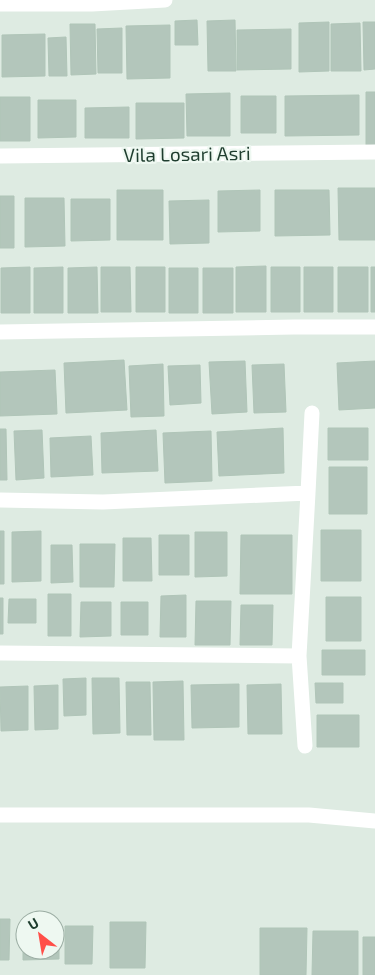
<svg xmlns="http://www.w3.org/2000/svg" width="375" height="975" font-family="'Exo 2',sans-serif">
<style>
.building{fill:#b3c6bb;stroke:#b0c5b8}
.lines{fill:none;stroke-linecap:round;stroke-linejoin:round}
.minor{stroke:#fff;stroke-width:15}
.labels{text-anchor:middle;stroke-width:4.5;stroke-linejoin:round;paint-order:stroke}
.street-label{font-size:19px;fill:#1e3d2e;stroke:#eef8f1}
</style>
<rect width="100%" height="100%" fill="#deebe2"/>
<path class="building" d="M197,20L198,45H175V21Z
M235,20L236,71H208L207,21Z
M329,22V71L299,72V23Z
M363,22H375V69L364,70Z
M360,23L361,71H331V24Z
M70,24H95L96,74L71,75Z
M170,25V78L127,79L126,26Z
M122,28V73H98L97,29Z
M291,29V69L237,70V30Z
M45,34V76L2,77V35Z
M66,37L67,76H49L48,38Z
M366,92H375V145H366Z
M230,93V136H187L186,94Z
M359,95V135L285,136V96Z
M241,96H276V133H241Z
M0,97H30V141H0Z
M38,100H76V137L38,138Z
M136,103H184V138L136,139Z
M129,107V138H85V108Z
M338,188H375V240H339Z
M117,190H163V240H117Z
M260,190V231L218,232V191Z
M275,190H329L330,235L275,236Z
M0,196H14V248H0Z
M25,198H64L65,246L25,247Z
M71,199H110V240L71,241Z
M209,200V243L170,244L169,201Z
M266,266V312H236V267Z
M30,267V313H1V268Z
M63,267V313H34V268Z
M97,267L98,313H68V268Z
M101,267H130L131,312H101Z
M136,267H165V312H136Z
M271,267H300V312H271Z
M304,267H333V312H304Z
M338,267H368V312H338Z
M371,267H375V312H371Z
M169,268H198V313H169Z
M203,268H233V313H203Z
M124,360L127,410L66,413L64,363Z
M245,361L247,412L212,414L209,362Z
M375,361V408L339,410L337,363Z
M163,364L164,416L131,417L129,366Z
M284,364L286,412L254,413L252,365Z
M200,365L201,403L170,405L168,366Z
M55,370L57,414L0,416V372Z
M283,428L284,473L219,476L217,432Z
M328,428H368V460H328Z
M0,429H6L7,480H0Z
M42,430L44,478L16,480L14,431Z
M156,430L158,471L102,473L101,433Z
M211,431L212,481L165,483L163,433Z
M91,436L93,475L51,477L50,438Z
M329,467H367V514H329Z
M321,530H361V581H321Z
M0,531H4V584H0Z
M41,531V581L12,582V532Z
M195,532H227V576L195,577Z
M159,535H189V575H159Z
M241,535H292V594H240Z
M123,538H151L152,581H123Z
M80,544H115L114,587H80Z
M51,545H72L73,582L51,583Z
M48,594H71V636H48Z
M186,595V637H160L161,596Z
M326,597H361V641H326Z
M0,598H3V634H0Z
M9,599H36V623H8Z
M196,601H231L230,645H195Z
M81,602H111V636L80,637Z
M121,602H148V635H121Z
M241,605H273L272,645H240Z
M322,650H365V675H322Z
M86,678V715L64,716L63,679Z
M92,678H119L120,733L93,734Z
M183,681L184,740H154L153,682Z
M126,682H150L151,735H127Z
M315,683H343V703H316Z
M239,684V727L192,728L191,685Z
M281,684L282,734H248L247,685Z
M58,685V729L35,730L34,686Z
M28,686V730L1,731L0,687Z
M317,715H359V747H317Z
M0,919H10L9,960H0Z
M110,922H146L145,968H110Z
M23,924H25V950H55V924H59V959L23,960Z
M65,926H93L92,964H65Z
M260,928H307L306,975H260Z
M313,931H358V975H312Z
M363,937H375V975H363Z"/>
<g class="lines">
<path class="minor" d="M0,4H92L165,0
M0,156L375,152
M0,332L294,327H375
M308,493L312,413
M0,500L103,502L308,493L299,656L0,653
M299,656L305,746
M0,815H309L375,821"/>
</g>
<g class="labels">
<g class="street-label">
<text transform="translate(187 154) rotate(-1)" y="7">Vila Losari Asri</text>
</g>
</g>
<g transform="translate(40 935) rotate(329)"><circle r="24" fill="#eef8f1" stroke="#9bada3"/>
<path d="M0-4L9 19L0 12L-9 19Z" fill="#ff4f48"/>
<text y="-8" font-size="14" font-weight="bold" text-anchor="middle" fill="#1e3d2e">U</text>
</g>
</svg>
